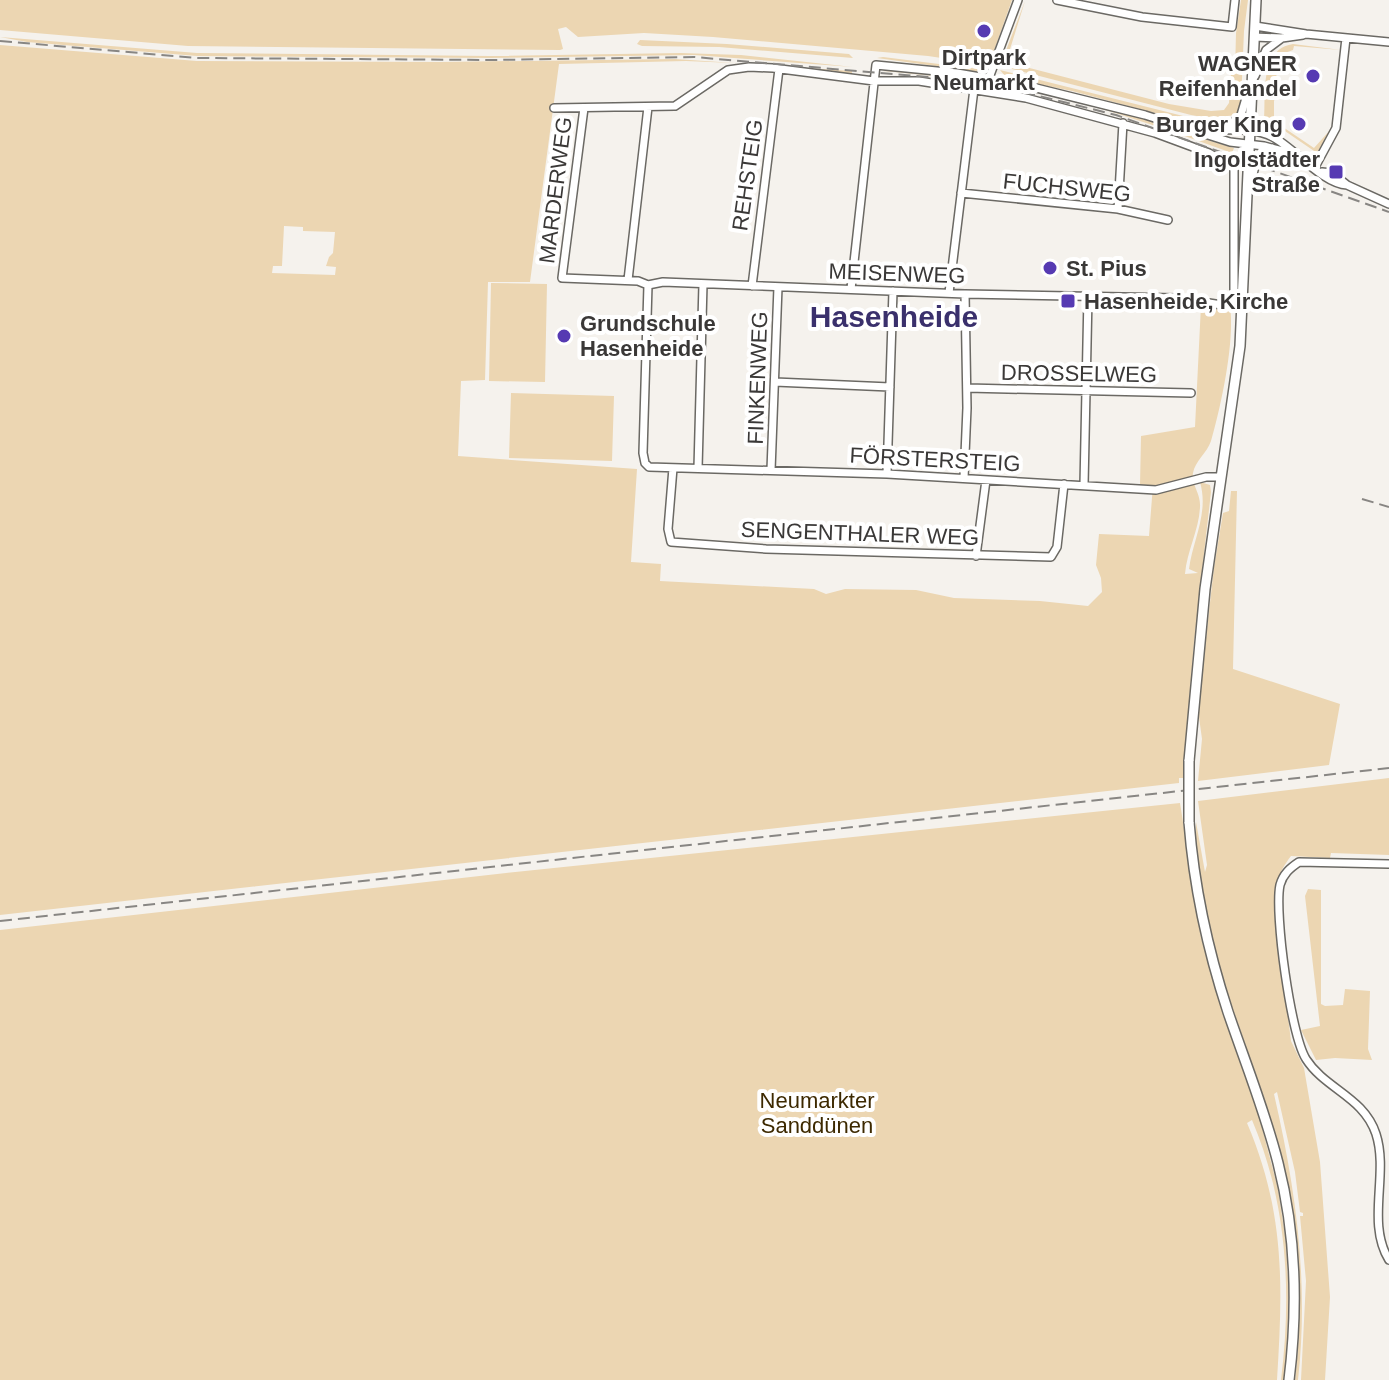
<svg xmlns="http://www.w3.org/2000/svg" width="1389" height="1380" font-family="Arial,sans-serif">
<style>
.green{fill:#ecd6b2;fill-rule:evenodd}
.lines{fill:none;stroke-linecap:round;stroke-linejoin:round}
.minor-casing{stroke:#6b6964;stroke-width:10}
.major-casing{stroke:#6b6964;stroke-width:12}
.minor{stroke:#fff;stroke-width:7}
.major{stroke:#fff;stroke-width:9}
.rail{stroke:#888683;stroke-width:2;stroke-dasharray:12 6;stroke-linecap:butt}
.major-bridge-casing{stroke:#6b6964;stroke-width:12;stroke-linecap:butt}
.major-bridge{stroke:#fff;stroke-width:9}
.poi-dot{fill:#563ab2;stroke:#fff;stroke-width:3}
.labels{text-anchor:middle;stroke-width:8;stroke-linejoin:round;paint-order:stroke}
.poi-label{font-size:22px;font-weight:bold;fill:#3a3837;stroke:#fff;text-anchor:end}
.street-label{font-size:22px;fill:#3a3837;stroke:#fff}
.park-label{font-size:22px;fill:#3d2900;stroke:#fff}
.district-label{font-size:30px;font-weight:bold;fill:#3a306c;stroke:#fff}
</style>
<rect width="100%" height="100%" fill="#f5f2ed"/>
<path class="green" d="M0,0H1012L989,65L928,56L713,37L644,33L578,37L566,27L558,29L563,49L560,50L188,46L0,30Z
M1241,0H1248L1244,31L1241,102L1237,115L1208,118L1191,115L1000,66L1025,1L1006,62L1169,104L1211,111L1224,110L1229,103L1231,73L1235,72L1236,33Z
M0,37L197,53L490,56L681,53L741,55L853,67L694,55L490,58L197,56L27,42Z
M640,40L727,44L849,54L853,58L719,47L642,46L637,44Z
M1293,44L1341,50L1294,46L1293,50L1282,54L1278,64L1274,94L1276,96L1274,101V121L1314,148L1331,129L1317,153L1282,129L1264,120C1266,94 1259,49 1293,44Z
M0,45L197,61L440,62L675,59L852,71V74L758,64L686,61L559,64L530,282H488L485,380L461,381L458,456L637,469L631,562L661,564L660,581L814,589L826,594L845,589L916,590L954,598L1040,601L1088,606L1102,592L1101,578L1096,565L1099,534L1149,536L1153,485H1140L1141,436L1195,427L1201,305L1217,309L1230,306C1235,342 1221,406 1211,441C1207,453 1195,461 1193,473C1191,484 1201,494 1200,507C1199,530 1187,551 1185,574L1198,573L1189,569C1193,539 1209,513 1200,482L1210,485L1211,492L1194,642L1183,778H1179V783L0,915ZM284,226L303,227V231L335,232L333,253L329,257L326,266L336,267L335,275L272,273L273,266H282Z
M883,57L987,70L979,72L877,58Z
M886,69C969,77 1048,92 1128,114C1164,124 1198,138 1234,148L1232,153C1171,131 1110,109 1046,94C992,82 937,76 883,71Z
M1000,70L1199,120L1214,121L1234,118L1216,126L1189,122L1072,91L1013,79L1005,76Z
M491,283L547,284L545,382L489,381Z
M511,393L614,396L612,461L509,458Z
M1231,491H1237L1233,669L1340,704L1329,765L1198,781L1202,739L1198,710L1214,567L1223,513L1229,511Z
M1389,778V855L1331,853L1330,858L1291,856C1278,873 1275,884 1274,905L1291,1041L1304,1068L1320,1162L1330,1297L1325,1380H1301L1306,1281L1300,1216H1303V1213L1300,1212L1295,1172L1277,1092L1274,1094C1296,1190 1309,1282 1298,1380H1295C1306,1289 1296,1197 1268,1110C1238,1017 1193,921 1196,822L1205,872L1207,865L1198,801Z
M1180,803L1201,938L1219,998L1259,1116L1278,1189L1286,1242L1289,1296L1285,1380H1281C1292,1292 1287,1202 1252,1120L1247,1123C1285,1212 1283,1285 1277,1380H0V930L506,873Z
M1308,889L1321,890V1004L1325,1006L1343,1005L1345,989L1370,991L1368,1049L1372,1060L1335,1058L1316,1060L1301,1030L1320,1026L1305,896Z"/>
<g class="lines">
<g class="minor-casing">
<path id="minor" d="M1057,0L1142,17L1232,27L1235,0
M1255,26L1306,34L1389,42
M1254,37L1282,38L1303,35
M1255,76L1266,50L1282,38
M989,78L1018,0
M554,108L675,106L728,70L749,67L773,68L874,81H919L1026,98L1155,133L1209,153L1234,168V297L1231,302L1222,305L1176,298L965,294L663,282L648,285L638,281L562,278L584,108
M1227,128L1241,115L1249,88
M1202,130C1225,131 1251,126 1273,137C1294,148 1323,184 1347,185
M1315,167L1336,128L1346,38
M1322,172L1332,173L1347,185L1389,204
M1250,185L1257,159L1272,148
M961,193L1118,209L1168,220
M1118,209L1123,123
M628,280L648,107
M648,285L643,453L645,463L649,467L887,474L1156,490L1206,477H1221
M752,286L779,69
M851,289L876,65L957,73L1016,83L1145,115L1230,142L1264,146L1294,154
M949,293L974,89
M775,382L890,387
M967,388L1191,393
M673,468L668,529L671,542L766,549L1051,557L1057,547L1064,484
M698,468L703,284
M771,470L778,287
M887,474L893,291
M964,478L967,408L965,294
M1084,485L1088,296
M976,556L986,480
M1389,864L1299,862C1290,868 1283,874 1280,885C1274,913 1291,1035 1306,1059C1325,1089 1364,1097 1376,1134C1389,1174 1366,1223 1389,1260"/>
</g>
<g class="major-casing">
<path id="major" d="M1189,761L1205,589L1240,346L1256,0
M1189,822C1194,887 1208,951 1228,1012C1245,1062 1265,1111 1278,1163C1296,1234 1298,1307 1289,1380"/>
</g>
<use href="#minor" class="minor"/>
<use href="#major" class="major"/>
<path class="rail" d="M0,41L197,58L490,60L694,57L939,78L1031,94L1116,115L1389,212
M1362,499L1389,507
M0,921L1389,768"/>
<g class="major-bridge-casing">
<path id="major-bridge" d="M1189,761V822"/>
</g>
<use href="#major-bridge" class="major-bridge"/>
</g>
<g class="poi-dot">
<circle cx="984" cy="31" r="8"/>
<circle cx="1313" cy="76" r="8"/>
<circle cx="1299" cy="124" r="8"/>
<rect x="1328" y="164" width="16" height="16" rx="4"/>
<circle cx="1050" cy="268" r="8"/>
<rect x="1060" y="293" width="16" height="16" rx="4"/>
<circle cx="564" cy="336" r="8"/>
</g>
<g class="labels">
<g class="poi-label">
<text x="984" y="65" text-anchor="middle">Dirtpark<tspan x="984" dy="25">Neumarkt</tspan></text>
<text x="1297" y="71">WAGNER<tspan x="1297" dy="25">Reifenhandel</tspan></text>
<text x="1283" y="132">Burger King</text>
<text x="1320" y="167">Ingolstädter<tspan x="1320" dy="25">Straße</tspan></text>
<text x="1066" y="276" text-anchor="start">St. Pius</text>
<text x="1084" y="309" text-anchor="start">Hasenheide, Kirche</text>
<text x="580" y="331" text-anchor="start">Grundschule<tspan x="580" dy="25">Hasenheide</tspan></text>
</g>
<g class="street-label">
<text transform="translate(747 175) rotate(-82)" y="8">REHSTEIG</text>
<text transform="translate(1067 187) rotate(6)" y="8">FUCHSWEG</text>
<text transform="translate(555 190) rotate(-83)" y="8">MARDERWEG</text>
<text transform="translate(897 273) rotate(2)" y="8">MEISENWEG</text>
<text transform="translate(1079 373) rotate(1)" y="8">DROSSELWEG</text>
<text transform="translate(757 378) rotate(-88)" y="8">FINKENWEG</text>
<text transform="translate(935 459) rotate(3)" y="8">FÖRSTERSTEIG</text>
<text transform="translate(860 533) rotate(2)" y="8">SENGENTHALER WEG</text>
</g>
<g class="park-label">
<text x="817" y="1108">Neumarkter<tspan x="817" dy="25">Sanddünen</tspan></text>
</g>
<g class="district-label">
<text x="894" y="327">Hasenheide</text>
</g>
</g>
</svg>
